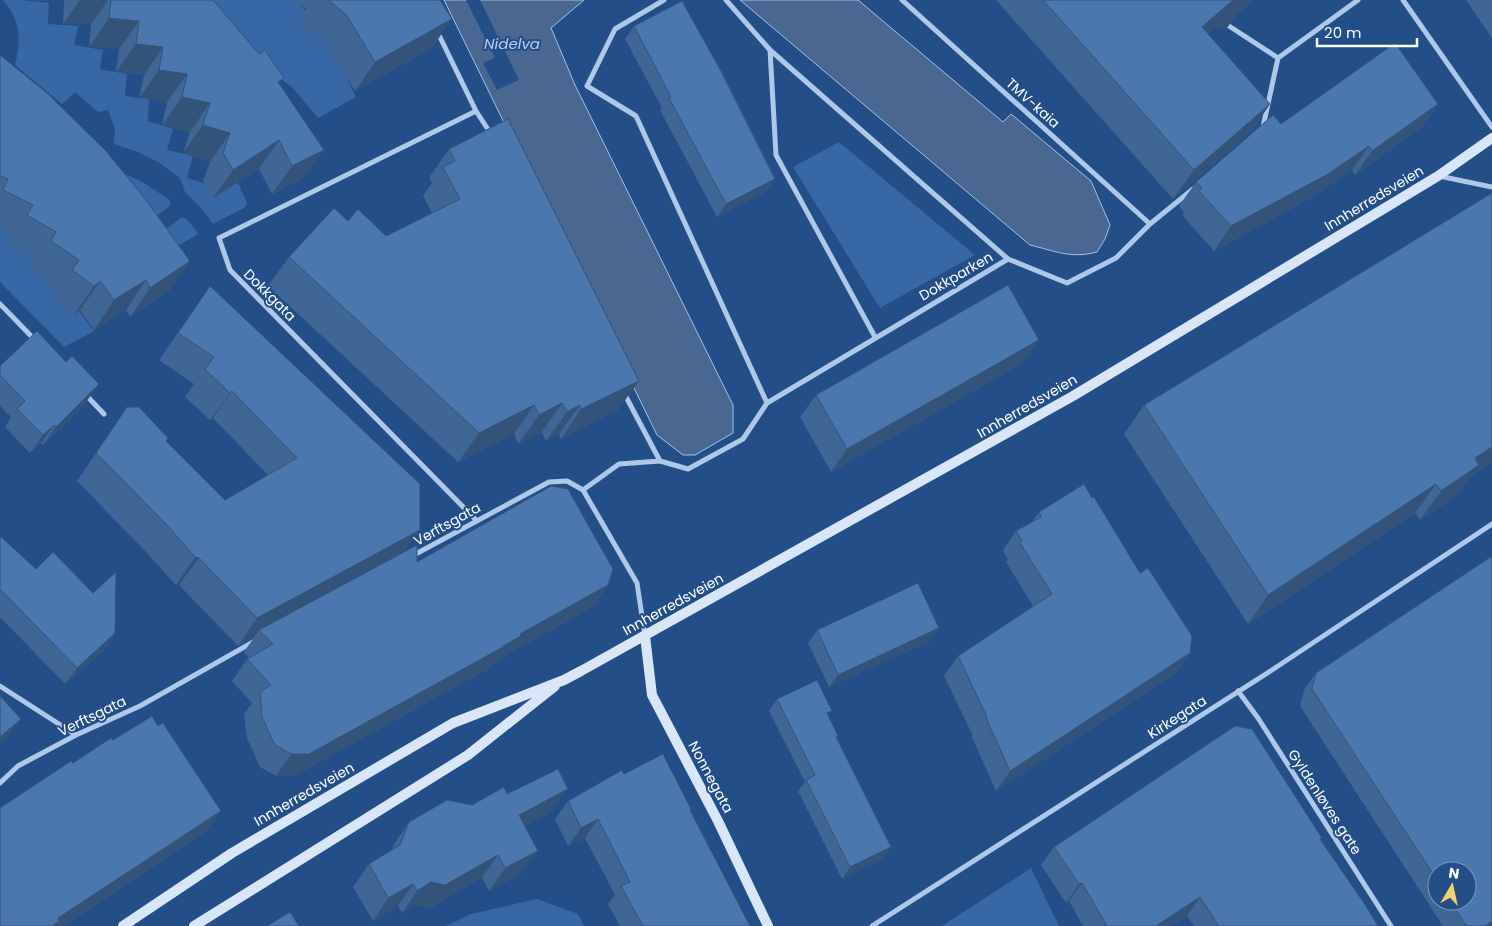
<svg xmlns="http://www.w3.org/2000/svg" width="1492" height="926" font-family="Poppins,sans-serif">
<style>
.green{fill:#3767a4}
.water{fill:#496790;stroke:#a2c3ea}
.pier{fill:#234e87}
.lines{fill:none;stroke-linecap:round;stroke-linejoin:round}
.street{stroke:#aec8e9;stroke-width:5}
.secondary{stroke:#d9e6f8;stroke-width:10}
.wall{fill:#406696;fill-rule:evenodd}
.shaded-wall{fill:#34537a}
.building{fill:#4b77af;stroke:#34537a}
.labels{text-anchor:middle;stroke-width:4;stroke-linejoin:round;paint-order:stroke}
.street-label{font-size:14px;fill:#fff;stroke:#234e87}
.water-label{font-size:15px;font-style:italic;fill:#bad2f1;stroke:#234e87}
</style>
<rect width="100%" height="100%" fill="#234e87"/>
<path class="green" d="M3,0H21L49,3L48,24L78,26L74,45L103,50L100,69L127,74L125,96L149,99L148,121L173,129L167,150L193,156L187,178L206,184L235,176L247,203L244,208L213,224L202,209L185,192L180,178L158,162L138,152L114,144L115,129L108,110L98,112L75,92L62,104L15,65C21,39 21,21 3,0Z
M206,0H297L324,33L356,97L318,118L292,87L265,67Z
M839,142L975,255L880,308L793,167Z
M122,173L141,181L170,200V206L130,235Z
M0,216L54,277L94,331L64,347L0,282Z
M181,218H186L197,232V235L148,262L138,248Z
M1031,868L1059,926H942L1022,874Z
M537,899L578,914L584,926H446L471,914Z"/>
<path class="water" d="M444,0H584L551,28L575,85L733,405V433L695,455H683L657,435Z
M740,0H858L1003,122L1011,114L1091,181L1110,225L1105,239L1097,252C1071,259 1055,251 1030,245Z"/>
<path class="pier" d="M466,0H480L519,80L497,90L483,63L495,58Z"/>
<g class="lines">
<path class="street" d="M664,0L615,29L587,86L636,116L767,403
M726,0L770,50L1008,259
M902,0L1150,224
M1403,0L1492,127
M1229,26L1278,58
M437,31L476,111L491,134
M770,50L776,155L875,337
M476,111L219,238L230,270L477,521
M1261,129L1263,127L1278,58L1358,0
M1439,176L1492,187
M0,304L36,341
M84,393L104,414
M624,393L660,461
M583,490L619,464L660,461L688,469L743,439L767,403L1008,259L1067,283L1116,258L1150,224L1193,189
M412,556L549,482L567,481L583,490L637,583L645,636
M0,686L76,735
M1238,691L1258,718L1391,926
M0,783L18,766L76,735L140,706L255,641
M872,926L1272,670L1492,524"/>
<path class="secondary" d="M645,636L652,695L718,821L768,926
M123,926L232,853L453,723L564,680L581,671L1073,396L1438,176L1492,138
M194,926L468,755L555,686"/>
</g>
<path class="wall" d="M37,0H213L280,84L304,178L272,194L259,169L213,198L203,181L210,162L183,153L190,132L162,125L167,102L139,98L144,75L116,72L119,49L89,47L91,24H63L64,1H37Z
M294,0H440L432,48L355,91L326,45L299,20L307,9Z
M996,0H1254L1237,14L1226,29L1215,27L1207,34L1270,104L1250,133L1173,199Z
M1466,0H1492V38Z
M634,26L775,179L766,192L717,217L660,110L662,108L625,39Z
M0,55L170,290L130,317L126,310L94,330L80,310L74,315L52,299L59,289L30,270L36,261L7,244L12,234L0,228Z
M1438,104L1421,128L1355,175L1352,170L1311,198L1214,251L1182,215L1184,212L1179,206L1196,182L1281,124Z
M449,149L618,410L561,439L559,434L546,441L542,432L518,444L514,434L458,462L268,286L289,257L348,221L386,236L432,213L423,196L432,183L429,178Z
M1492,193V463L1471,476L1459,494L1420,520L1415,513L1248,624L1124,434L1144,405Z
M210,286L405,551L417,562L608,585L593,607L508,654L506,657L490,666L488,669L294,776H276L260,767L247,738L244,714L252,703L232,681L247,659L249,658L244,652L255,636L238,646L179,585H176L146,552L77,481L127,407L166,441L225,500L268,475L213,418L210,420L185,397L194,384L159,360Z
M66,362L99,384L86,402L43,445L41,443L30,453L5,427L11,417L0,406V366Z
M1023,363L831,472L800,417L816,395Z
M1039,512L1140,573L1190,653L1176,673L996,791L972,737L973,736L944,676L958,656L1033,606L1006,562L1008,560L1003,550L1016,531L1032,522Z
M0,536L36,569L115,633L104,650L65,684L0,617Z
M939,628L930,641L829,687L808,643L817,630Z
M1316,673L1492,926H1443L1300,706L1304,690ZM1437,871L1467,901H1437Z
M777,699L829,716L838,736L837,738L883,859L842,879L798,791L805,782L769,711Z
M624,774L690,811L750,926H620L608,904L615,895L585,838L568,846L555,819L568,801Z
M507,794L553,811L525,826L522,873L489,891L482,877L430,908L415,905L402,913L398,906L373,921L353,887L369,864L391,851L394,844L409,822L472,805Z
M1321,840L1378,926H1194L1187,916L1171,926H1083L1069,901L1066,903L1041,865L1054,847Z"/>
<path class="shaded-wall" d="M38,0H64V1H37Z
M80,0H108L91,24H63Z
M1233,0H1254L1237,14L1226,29L1215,27L1182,57L1202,27Z
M109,18L139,21L119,49L89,47Z
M452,19L432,48L355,91L375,62Z
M136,44L163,47L144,75L116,72Z
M159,70L187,74L167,102L139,98Z
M182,97L210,103L190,132L162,125Z
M1270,104L1250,133L1173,199L1194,170Z
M1438,104L1421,128L1355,175L1372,151Z
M203,125L230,133L210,162L183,153Z
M279,140L259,169L213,198L233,170Z
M1369,146L1352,170L1311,198L1214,251L1231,226Z
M324,150L304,178L272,194L292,166Z
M775,179L766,192L717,217L726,204Z
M190,261L170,290L130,317L150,288Z
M146,280L126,310L94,330L114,300Z
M100,281L80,310L74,315L94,286Z
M1039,340L1023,363L831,472L847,449Z
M639,381L618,410L561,439L581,409Z
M99,384L86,402L43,445L56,427Z
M232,391L213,418L210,420L230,393Z
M562,403L542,432L518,444L539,415Z
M534,405L514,434L458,462L479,433Z
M580,405L559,434L546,441L567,412Z
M54,425L41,443L30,453L43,435Z
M1492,447V463L1471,476L1459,494L1420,520L1441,491L1475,458Z
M1436,484L1415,513L1248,624L1268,595Z
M420,530L401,557L259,630L255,636L238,646L257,618Z
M195,557L199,558L179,585H176Z
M608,585L593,607L508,654L506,657L490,666L488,669L294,776H276L291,754L503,646L520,634Z
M939,628L930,641L829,687L838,675Z
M115,633L104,650L65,684L77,668Z
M1190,653L1176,673L996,791L1010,771Z
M21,719L5,741L0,745V737Z
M568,789L553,811L504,838L519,815Z
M221,811L205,833L65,926H52L58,918Z
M598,819L585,838L568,846L581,828Z
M891,847L883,859L842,879L850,867Z
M538,851L522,873L489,891L505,868Z
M498,855L482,877L430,908L415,905L402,913L417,891L431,882Z
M1082,883L1069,901L1066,903L1079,884Z
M413,884L398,906L373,921L388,898Z
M1200,897L1187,916L1171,926H1156Z
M1492,921V926H1485Z"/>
<path class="building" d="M111,0H213L259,54L265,50L284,78L278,82L324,150L292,166L279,140L233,170L223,153L230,133L203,125L210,103L182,97L187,74L159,70L163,47L136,44L139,21L109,18Z
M329,0H440L452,19L375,62L347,16Z
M1043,0H1233L1202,27L1270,104L1194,170Z
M682,1L721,71L775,179L726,204L669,98L671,97L634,26Z
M1395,43L1438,104L1372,151L1369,146L1328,174L1231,226L1199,191L1202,188L1196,182L1273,115L1281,124Z
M0,55L47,93L106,151L146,200L190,261L150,288L146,280L114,300L100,281L94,286L72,270L79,260L51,241L56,232L27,215L33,205L3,190L8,179L0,176Z
M508,119L639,381L581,409L580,405L567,412L562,403L539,415L534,405L479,433L289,257L334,208L348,221L358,209L386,236L460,199L443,167L455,161L449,149Z
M1492,193V447L1475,458L1479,465L1441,491L1436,484L1268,595L1144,405Z
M1008,285L1039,340L847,449L816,395Z
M210,286L420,484V530L257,618L199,558L195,557L166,524L96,453L127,407H139L168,438L166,441L225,500L297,458L232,391L230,393L205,369L214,357L178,333Z
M37,331L66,362L72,356L99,384L56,427L54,425L43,435L17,409L25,401L0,375V366Z
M1084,484L1092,498L1094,497L1140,573L1148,568L1192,636L1190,653L1010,771L986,718L987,717L958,656L1052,594L1020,543L1022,541L1016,531L1041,517L1039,512Z
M551,486L568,489L613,569L608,585L520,634L521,636L503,646V647L309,754H291L275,745L262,717L260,692L271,685L247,659L273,644L259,630L417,545V562Z
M0,536L36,569L53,552L93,593L116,572L115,633L77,668L0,589Z
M1492,556V921L1485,926H1472L1466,925L1450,901H1467V871H1437V880L1312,689L1316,673Z
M918,583L939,628L838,675L817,630Z
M817,680L832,711L827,713L838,736L836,737L891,847L850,867L806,780L815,775L777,699Z
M0,696L21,719L0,737Z
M152,716L158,726L163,723L221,811L58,918L59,921L52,926H0V808L71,761L73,763L111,738L113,740Z
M1235,726L1252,729L1322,838L1320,839L1366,906L1378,926H1219L1200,897L1156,926H1107L1082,883L1079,884L1054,847Z
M663,754L691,809L690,810L750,926H643L621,886L630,882L598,819L581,828L568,801L622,770L624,774Z
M558,769L568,789L519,815L538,851L505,868L498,855L445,885L431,882L417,891L413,884L388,898L369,864L400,845L409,822L447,800L472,805L504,787L507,794Z
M290,912L299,926H267Z"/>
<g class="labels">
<g class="street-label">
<text transform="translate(1033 103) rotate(42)" y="5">TMV-kaia</text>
<text transform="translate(1374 198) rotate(-31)" y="5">Innherredsveien</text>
<text transform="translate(956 276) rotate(-30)" y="5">Dokkparken</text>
<text transform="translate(270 295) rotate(45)" y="5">Dokkgata</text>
<text transform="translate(1027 406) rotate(-30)" y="5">Innherredsveien</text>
<text transform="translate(447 524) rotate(-29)" y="5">Verftsgata</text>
<text transform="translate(673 604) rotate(-29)" y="5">Innherredsveien</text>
<text transform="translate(92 716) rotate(-26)" y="5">Verftsgata</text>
<text transform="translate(1177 717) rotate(-33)" y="5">Kirkegata</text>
<text transform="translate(711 777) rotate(62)" y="5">Nonnegata</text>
<text transform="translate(304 794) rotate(-30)" y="5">Innherredsveien</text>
<text transform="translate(1325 802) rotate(57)" y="5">Gyldenløves gate</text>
</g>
<g class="water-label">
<text x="512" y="49">Nidelva</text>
</g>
</g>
<g transform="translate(1452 886) rotate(9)"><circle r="24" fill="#234e87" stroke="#7b95b7"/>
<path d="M0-4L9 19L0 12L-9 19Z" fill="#f5d071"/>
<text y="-8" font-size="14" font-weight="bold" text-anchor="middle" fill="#ffffff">N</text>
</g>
<path d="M1317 38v8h100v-8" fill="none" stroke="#ffffff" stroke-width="2.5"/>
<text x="1324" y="38" font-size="15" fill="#ffffff" stroke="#234e87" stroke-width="4" paint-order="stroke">20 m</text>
</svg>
